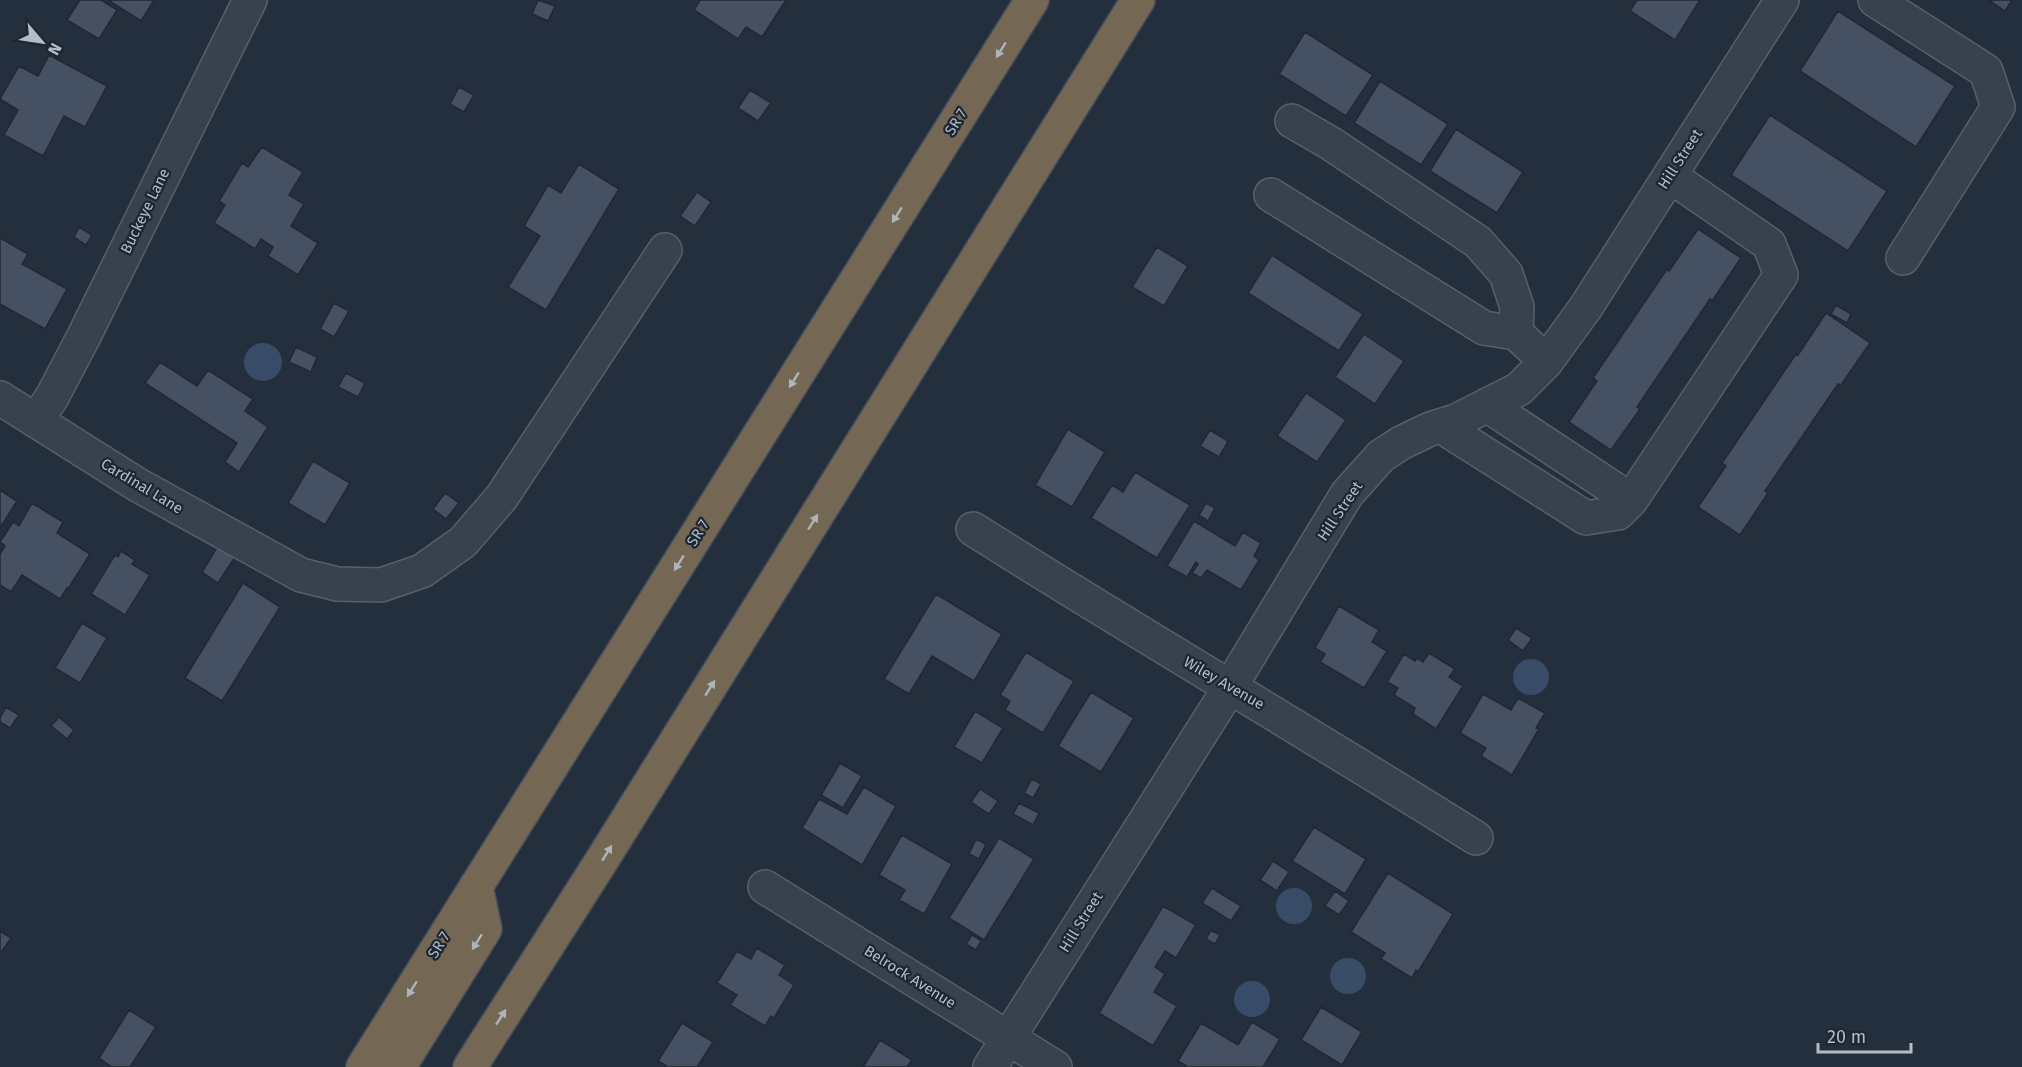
<svg xmlns="http://www.w3.org/2000/svg" width="2022" height="1067" font-family="'Fira Sans',sans-serif">
<style>
.water{fill:#394c67}
.building{fill:#455162;stroke:#1f2835;stroke-width:1.5}
.lines{fill:none;stroke-linecap:round;stroke-linejoin:round}
.minor-casing{stroke:#565f6c;stroke-width:36}
.highway-casing{stroke:#434c59;stroke-width:36}
.minor{stroke:#38414e;stroke-width:33}
.highway{stroke:#746855;stroke-width:33}
.oneway{fill:#aeb4bd}
.labels{text-anchor:middle;stroke-width:4.5;stroke-linejoin:round;paint-order:stroke}
.street-label{font-size:15px;fill:#b4bcc9;stroke:#1d2633}
</style>
<rect width="100%" height="100%" fill="#242f3e"/>
<path class="water" d="M244 362a19 19 0 1 1 38 0a19 19 0 1 1-38 0Z
M1513 677a18 18 0 1 1 36 0a18 18 0 1 1-36 0Z
M1276 906a18 18 0 1 1 36 0a18 18 0 1 1-36 0Z
M1330 976a18 18 0 1 1 36 0a18 18 0 1 1-36 0Z
M1234 999a18 18 0 1 1 36 0a18 18 0 1 1-36 0Z"/>
<path class="building" d="M80,0H101L117,10L99,39L67,20Z
M108,0H154L141,21Z
M538,0L555,6L548,21L532,14Z
M700,0H786L762,37L746,27L738,39L694,10Z
M1637,0H1700L1675,40L1630,11Z
M1989,0H2012L2005,11Z
M1838,11L1955,86L1916,147L1800,71Z
M1305,32L1373,75L1346,116L1279,74Z
M49,55L107,86L85,127L64,116L43,156L4,135L18,110L0,99L19,66L38,76Z
M1380,81L1448,124L1421,165L1354,123Z
M459,87L474,95L464,112L450,104Z
M750,90L771,103L758,121L738,108Z
M1770,115L1887,191L1848,251L1731,175Z
M1456,129L1523,172L1497,213L1430,171Z
M262,147L303,172L289,195L304,204L291,226L318,243L298,275L268,256L273,247L261,239L255,249L214,223L225,205L219,201L242,163L248,167Z
M579,164L619,189L546,310L508,287L540,236L524,226L548,185L561,193Z
M697,192L711,202L695,226L680,216Z
M79,227L92,235L86,245L74,237Z
M1698,229L1741,258L1712,301L1710,299L1637,407L1640,409L1611,450L1569,422L1597,381L1593,378L1667,269L1669,271Z
M0,238L28,254L22,264L67,289L45,329L0,304Z
M1157,247L1188,266L1164,306L1132,287Z
M1272,255L1363,314L1339,351L1248,293Z
M334,303L349,311L334,337L320,329Z
M1836,305L1851,314L1847,323L1831,314Z
M1826,313L1870,343L1841,385L1838,384L1765,491L1768,493L1740,535L1698,507L1726,466L1722,463L1796,354L1798,355Z
M1364,334L1404,361L1375,404L1335,377Z
M296,347L317,357L311,372L289,362Z
M160,362L197,386L208,370L253,399L245,411L268,427L239,472L225,462L237,443L145,383Z
M346,373L365,383L358,397L338,387Z
M1306,393L1346,420L1317,462L1277,436Z
M1068,429L1105,452L1072,507L1035,485Z
M1210,430L1228,441L1219,457L1200,446Z
M313,461L350,483L325,525L288,503Z
M1135,472L1190,505L1157,558L1091,518L1112,485L1123,492Z
M0,490L17,501L0,528Z
M445,493L459,503L446,519L433,509Z
M32,503L63,522L57,533L90,554L68,589L67,588L60,599L22,575L11,592L0,585V554L5,546L0,542L13,522L19,526Z
M1206,503L1215,508L1208,521L1199,515Z
M1194,521L1235,546L1243,532L1261,543L1254,556L1259,560L1241,590L1207,570L1201,578L1192,573L1198,564L1196,562L1187,577L1167,566Z
M218,546L235,557L218,583L202,572Z
M121,551L135,560L132,564L150,575L125,615L91,594L115,555L118,557Z
M243,583L280,607L222,701L185,678Z
M936,594L1002,634L974,681L932,656L909,694L884,679Z
M1339,606L1379,630L1372,642L1387,651L1364,688L1320,662L1325,654L1315,648Z
M82,623L107,638L80,683L55,668Z
M1516,628L1532,638L1523,651L1508,640Z
M1026,652L1074,681L1043,733L1005,710L1010,701L1000,695Z
M1429,653L1455,669L1449,677L1463,686L1436,729L1413,714L1415,708L1394,695L1398,688L1387,682L1404,654L1415,661L1417,658L1423,662Z
M1091,692L1134,718L1101,772L1058,746Z
M1483,694L1511,710L1518,698L1545,713L1536,728L1539,729L1512,775L1481,756L1486,748L1460,733Z
M6,707L19,715L10,728L0,722V718Z
M975,711L1003,728L982,763L954,747Z
M59,717L74,730L67,739L51,726Z
M840,763L862,776L843,808L821,795Z
M1032,779L1041,784L1033,798L1024,793Z
M864,787L896,806L862,865L802,828L819,799L847,814Z
M980,789L998,801L989,814L971,802Z
M1019,803L1039,813L1033,825L1013,814Z
M1314,827L1366,859L1345,894L1292,861Z
M902,835L952,864L924,914L899,900L905,890L879,875Z
M999,838L1034,859L984,940L949,918Z
M976,839L986,844L979,859L969,854Z
M1273,861L1289,872L1277,891L1260,880Z
M1388,873L1453,914L1418,972L1416,970L1412,978L1381,959L1385,953L1351,932Z
M1212,888L1241,906L1231,921L1202,903Z
M1335,891L1349,901L1339,915L1325,906Z
M1163,906L1196,925L1176,958L1165,951L1155,967L1165,974L1154,992L1177,1006L1153,1046L1099,1013Z
M1211,930L1220,935L1215,944L1206,939Z
M0,931L11,938L0,954Z
M972,935L981,941L976,950L966,944Z
M757,948L785,965L779,975L794,985L774,1018L771,1016L765,1026L730,1005L737,995L717,983L737,951L751,959Z
M1321,1007L1362,1032L1342,1065L1301,1040Z
M129,1010L156,1027L130,1067H112L99,1058Z
M1252,1022L1280,1039L1263,1067H1188L1178,1061L1201,1023L1238,1045Z
M682,1023L713,1042L697,1067H668L658,1061Z
M880,1040L912,1060L907,1067H863Z"/>
<g class="lines">
<g class="minor-casing">
<path id="minor" d="M1875,0L1986,71L1998,107L1903,258
M1292,121L1330,143L1478,242L1506,274L1517,307L1516,333
M1271,195L1484,328L1516,333L1532,348
M0,398L138,485L301,575L337,584L381,585L422,571L463,542L501,498L665,250
M1487,405L1631,500
M36,421L52,397L83,338L250,0
M1441,426L1586,518L1618,513L1631,500L1781,275L1769,244L1670,176
M973,529C1139,634 1309,733 1476,838
M765,887L1055,1067
M990,1067L1230,687L1347,494L1381,456L1401,443L1430,429L1456,421L1519,389L1546,362L1586,307L1782,0"/>
</g>
<g class="highway-casing">
<path id="highway" d="M363,1067L1032,0
M399,1067L485,929L476,886
M470,1067L602,860L1138,0"/>
</g>
<use href="#minor" class="minor"/>
<use href="#highway" class="highway"/>
</g>
<defs><path id="oneway-solid" d="M-6-.8H1V-3.2L6.5 0L1 3.2V.8H-6Z" transform="scale(1.5)"/></defs>
<g class="oneway">
<use href="#oneway-solid" transform="translate(1001 50) rotate(122)"/>
<use href="#oneway-solid" transform="translate(897 215) rotate(122)"/>
<use href="#oneway-solid" transform="translate(794 380) rotate(122)"/>
<use href="#oneway-solid" transform="translate(813 522) rotate(-58)"/>
<use href="#oneway-solid" transform="translate(679 563) rotate(122)"/>
<use href="#oneway-solid" transform="translate(710 688) rotate(-58)"/>
<use href="#oneway-solid" transform="translate(607 853) rotate(-58)"/>
<use href="#oneway-solid" transform="translate(477 942) rotate(122)"/>
<use href="#oneway-solid" transform="translate(412 989) rotate(122)"/>
<use href="#oneway-solid" transform="translate(501 1017) rotate(-57)"/>
</g>
<g class="labels">
<g class="street-label">
<text transform="translate(956 122) rotate(-58)" y="5">SR 7</text>
<text transform="translate(1680 159) rotate(-57)" y="5">Hill Street</text>
<text transform="translate(145 211) rotate(-64)" y="5">Buckeye Lane</text>
<text transform="translate(142 486) rotate(31)" y="5">Cardinal Lane</text>
<text transform="translate(1340 511) rotate(-56)" y="5">Hill Street</text>
<text transform="translate(698 533) rotate(-58)" y="5">SR 7</text>
<text transform="translate(1224 683) rotate(30)" y="5">Wiley Avenue</text>
<text transform="translate(1081 922) rotate(-58)" y="5">Hill Street</text>
<text transform="translate(439 945) rotate(-58)" y="5">SR 7</text>
<text transform="translate(910 977) rotate(32)" y="5">Belrock Avenue</text>
</g>
</g>
<g transform="translate(42 42) rotate(119)" stroke="#1d2633" stroke-width="4.5" paint-order="stroke">
<path d="M0-4.5L10 22L0 15L-10 22Z" fill="#b4bcc9"/>
<text y="-9" font-size="16" font-weight="bold" text-anchor="middle" fill="#b4bcc9">N</text>
</g>
<path d="M1818 1043v9h93v-9" fill="none" stroke="#b4bcc9" stroke-width="3"/>
<text x="1827" y="1043" font-size="18" fill="#b4bcc9" stroke="#1d2633" stroke-width="4.5" paint-order="stroke">20 m</text>
</svg>
